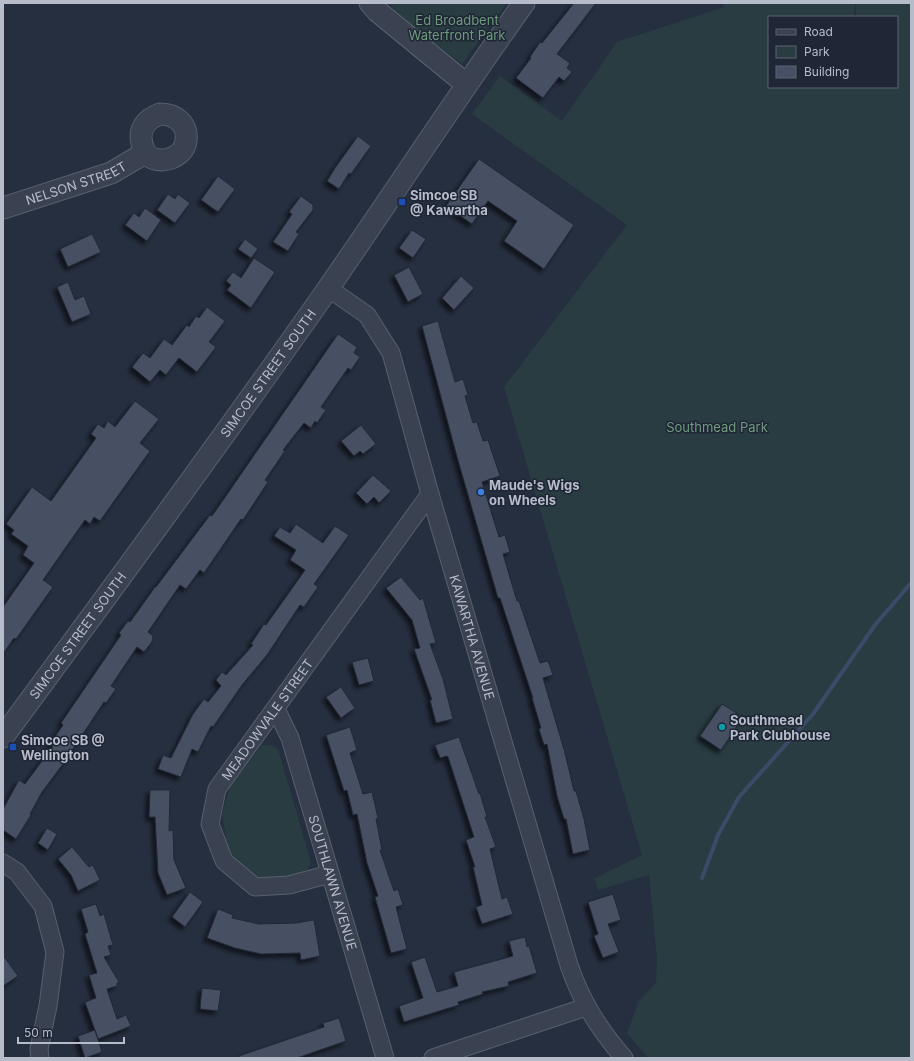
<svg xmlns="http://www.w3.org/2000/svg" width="914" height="1061" viewBox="0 0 914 1061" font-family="Inter,sans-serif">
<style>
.green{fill:#283c41}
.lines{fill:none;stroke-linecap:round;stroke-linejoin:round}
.stream{stroke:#3c4a68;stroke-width:4}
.building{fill:#475064;stroke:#212837;filter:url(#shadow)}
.minor-casing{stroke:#585f6d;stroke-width:19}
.tertiary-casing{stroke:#585f6d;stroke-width:23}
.minor{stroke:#3a4150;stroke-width:17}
.tertiary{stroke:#3a4150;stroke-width:21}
.transit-dot{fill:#1a4fb4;stroke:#1f2635;stroke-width:1.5}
.shop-dot{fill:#3f7fe0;stroke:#1f2635;stroke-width:1.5}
.culture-dot{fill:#0f9aa8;stroke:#1f2635;stroke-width:1.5}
.labels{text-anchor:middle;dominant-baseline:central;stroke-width:3;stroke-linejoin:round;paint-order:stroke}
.park-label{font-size:13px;fill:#6f9b7e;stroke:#1f2635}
.street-label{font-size:13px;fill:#b7bcca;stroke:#1f2635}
.poi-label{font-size:13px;font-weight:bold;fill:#b7bcca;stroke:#1f2635;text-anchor:start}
</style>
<defs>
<filter id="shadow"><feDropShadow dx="-3.5" dy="3.5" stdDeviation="2" flood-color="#0009"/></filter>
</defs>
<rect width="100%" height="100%" fill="#262f40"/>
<!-- green -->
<path class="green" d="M389,3H507L462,64L405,21Z
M723,3H855L854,17H769V87H897V17H856V3H911V1058H648L627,1033L639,1001L656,983L657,959L649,875L598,890L595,878L642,855L504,387L627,225L472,114L500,76L562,121L617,42L724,7Z
M262,745H270L278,749L311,862L306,873L269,881L245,872L228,850L222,814L230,786Z"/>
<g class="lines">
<!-- stream -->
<path class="stream" d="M702,878L718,835L739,797L813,714L875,625L911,583"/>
</g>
<!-- building -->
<path class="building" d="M574,3H596L557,54L570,63L567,68L572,72L564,81L559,77L543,98L516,78L531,58L530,57L540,42L542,43Z
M358,136L371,146L351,174L349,173L339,189L327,181L335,168Z
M479,159L574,225L544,269L504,241L517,221L488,201L472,224L446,206Z
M218,176L235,189L218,212L201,200Z
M168,194L175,199L178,194L190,203L175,223L157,210Z
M301,196L313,205V210L296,232L299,234L288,251L273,242L292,214L289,212Z
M145,208L161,220L147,241L125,225L134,213L139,217Z
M412,230L426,239L413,258L399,248Z
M92,234L101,252L68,267L60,249Z
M245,239L258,249L251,258L238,249Z
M254,258L275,272L251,308L227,290L231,285L226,281L233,272L241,278Z
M409,267L423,294L408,302L394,275Z
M461,276L474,288L454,310L442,298Z
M68,282L75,300L84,296L91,314L72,322L57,287Z
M207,307L225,321L209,342L216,347L197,372L179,358L166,375L160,370L150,382L132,367L143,353L150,358L164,339L172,345L187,325L189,327L196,316L199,318Z
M438,321L455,382L463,379L468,395L465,396L473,423L477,422L483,441L488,440L500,476L482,482L499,537L505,535L510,552L503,554L517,601H519L540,663L548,661L553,675L543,678L565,753L574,791H576L584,819L590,850L573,854L566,819H564L557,796L547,744L544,745L539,729L541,728L532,698H533L500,598H498L457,457L422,326Z
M338,334L357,347L354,353L360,357L351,370L348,368L321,407L326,410L317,423L315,421L311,428L304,423L283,450L285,451L265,480L268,482L243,520L241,519L204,573L200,570L186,589L180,585L148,632L153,636L152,642L144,652L137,647L111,686L116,689L106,703L104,702L63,764L42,792L30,814L31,815L16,839L3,830V809L19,780L25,784L53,746L50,744L63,725L61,723L121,635L119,633L128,621L130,622L155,587H156L210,515L212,516Z
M135,401L159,419L140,443L150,451L100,521L94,517L90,524L85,520L43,580L53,587L16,639L14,638L3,654V607L34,563L23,555L28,546L11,534L14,530L6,524L32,487L51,501L96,438L91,434L98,424L104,428L108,421L115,427Z
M361,425L376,444L363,454L360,451L354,456L341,441Z
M373,475L391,491L379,503L374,497L367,504L356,493Z
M296,524L323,543L335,526L349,535L314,584L318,587L304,607L300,605L267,655L242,685L213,727L211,726L198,752L192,749L181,777L158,769L163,755L171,758L193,714L204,699L208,702L221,686L216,680L222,672L226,675L253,645L251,644L264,624L266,625L305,570L290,560L296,550L274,536L280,527L290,533Z
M401,577L420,600L423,598L436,643L430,644L443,679L453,719L436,723L430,700H432L414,649L420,648L412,620L386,588Z
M368,658L374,681L359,685L352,662Z
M341,687L355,708L341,718L326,697Z
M722,704L743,717L721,750L700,736Z
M350,727L357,750L350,753L363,794L372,792L378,818L376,819L382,850H380L394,891L398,889L403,905L396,907L407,949L391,953L375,897L378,896L367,863L357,814L353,815L347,790L344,791L326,735Z
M459,737L479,794L480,793L487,817H485L496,847L490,849L502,899L507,897L513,914L482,924L476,907L482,905L473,867H475L466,840L474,837L448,757L447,756L440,758L435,745Z
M150,790H170L169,831L173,830L174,860L186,888L167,895L158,873L155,817H149Z
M47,828L57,834L48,850L38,843Z
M72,847L89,867L93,865L100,880L78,891L71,875L58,859Z
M190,892L203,902L185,927L172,917Z
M613,894L621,920L608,924L619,952L603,958L594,936L598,934L588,902Z
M96,904L100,916L104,914L113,945L108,946L111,955L104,957L119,982L117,983V986L107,989L117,1019L126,1015L131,1026L98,1039L85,1002L96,998L89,975L97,973L85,934L88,932L81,909Z
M218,909L233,915L232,918L259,924L296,923L314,920L320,956L301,960L300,953L261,954L235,948L207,938Z
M525,937L527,947L529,946L537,973L508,982L509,986L482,992L483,994L458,1002L459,1005L404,1022L399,1006L423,998L411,962L425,957L437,992L458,986L454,972L513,956L509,941Z
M3,955L18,976L3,986Z
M202,988L221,990L218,1011L200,1009Z
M339,1018L346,1041L297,1058H239V1056L324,1027L323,1023Z
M95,1030L102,1052L85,1058L78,1036Z"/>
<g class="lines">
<defs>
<g id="minor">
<path id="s1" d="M328,288L367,315L391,353L430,494L569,965C581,1001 599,1029 624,1058"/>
<path id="s2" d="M276,709L290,738L385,1058"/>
<path d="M3,863L17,872L43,906L55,952L48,1006L39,1049L40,1058"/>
<path id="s3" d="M330,874L289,885L255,887L224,861L210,824L217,789L430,494"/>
<path d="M433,1058L586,1007"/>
</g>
<g id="tertiary">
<path d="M370,3L377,11L466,84"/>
<path d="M160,114C176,114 188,124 186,141C184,158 158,167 145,153C144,151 143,147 142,144C138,129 146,119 160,114Z"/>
<path id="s4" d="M3,208L111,173L145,153"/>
<path id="s5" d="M3,737C112,589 221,441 327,290C393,195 456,98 524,3"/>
</g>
</defs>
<!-- minor casing -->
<use href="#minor" class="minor-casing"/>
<!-- tertiary casing -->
<use href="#tertiary" class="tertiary-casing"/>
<!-- minor -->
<use href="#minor" class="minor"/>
<!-- tertiary -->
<use href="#tertiary" class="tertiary"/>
</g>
<!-- markers -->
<g class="transit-dot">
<rect x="398" y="198" width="8" height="8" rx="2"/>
<rect x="9" y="743" width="8" height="8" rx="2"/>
</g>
<circle class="shop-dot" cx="481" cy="492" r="4"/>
<circle class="culture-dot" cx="722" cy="727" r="4"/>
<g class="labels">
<!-- park labels -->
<g class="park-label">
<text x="457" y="20">Ed Broadbent<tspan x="457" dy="15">Waterfront Park</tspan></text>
<text x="717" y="427">Southmead Park</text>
</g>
<!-- street labels -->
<g class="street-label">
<text stroke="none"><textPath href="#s4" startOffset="77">NELSON STREET</textPath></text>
<text stroke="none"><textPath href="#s5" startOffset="450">SIMCOE STREET SOUTH</textPath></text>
<text stroke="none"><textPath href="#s5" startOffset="126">SIMCOE STREET SOUTH</textPath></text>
<text stroke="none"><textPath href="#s1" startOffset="388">KAWARTHA AVENUE</textPath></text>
<text stroke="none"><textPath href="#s3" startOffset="278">MEADOWVALE STREET</textPath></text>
<text stroke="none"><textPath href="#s2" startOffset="183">SOUTHLAWN AVENUE</textPath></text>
</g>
<!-- poi labels -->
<g class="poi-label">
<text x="410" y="195">Simcoe SB<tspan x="410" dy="15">@ Kawartha</tspan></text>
<text x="489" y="485">Maude's Wigs<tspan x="489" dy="15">on Wheels</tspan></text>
<text x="730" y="720">Southmead<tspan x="730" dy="15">Park Clubhouse</tspan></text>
<text x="21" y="740">Simcoe SB @<tspan x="21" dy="15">Wellington</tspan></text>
</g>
</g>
<!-- border -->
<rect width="914" height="1061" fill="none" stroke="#b7bcca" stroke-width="8"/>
<!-- legend -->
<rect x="768" y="16" width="130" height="72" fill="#1f2635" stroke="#5c6271"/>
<rect x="776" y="29" width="20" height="6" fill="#3a4150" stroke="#5c6271"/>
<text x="804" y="36" font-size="12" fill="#b7bcca">Road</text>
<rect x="776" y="46" width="20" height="12" fill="#283c41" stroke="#5c6271"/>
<text x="804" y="56" font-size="12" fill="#b7bcca">Park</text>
<rect x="776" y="66" width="20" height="12" fill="#475064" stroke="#5c6271"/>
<text x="804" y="76" font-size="12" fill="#b7bcca">Building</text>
<!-- scale -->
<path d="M18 1037v6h106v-6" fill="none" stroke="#b7bcca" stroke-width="2"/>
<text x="24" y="1037" font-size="12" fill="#b7bcca" stroke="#1f2635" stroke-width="3" paint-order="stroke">50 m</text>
</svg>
